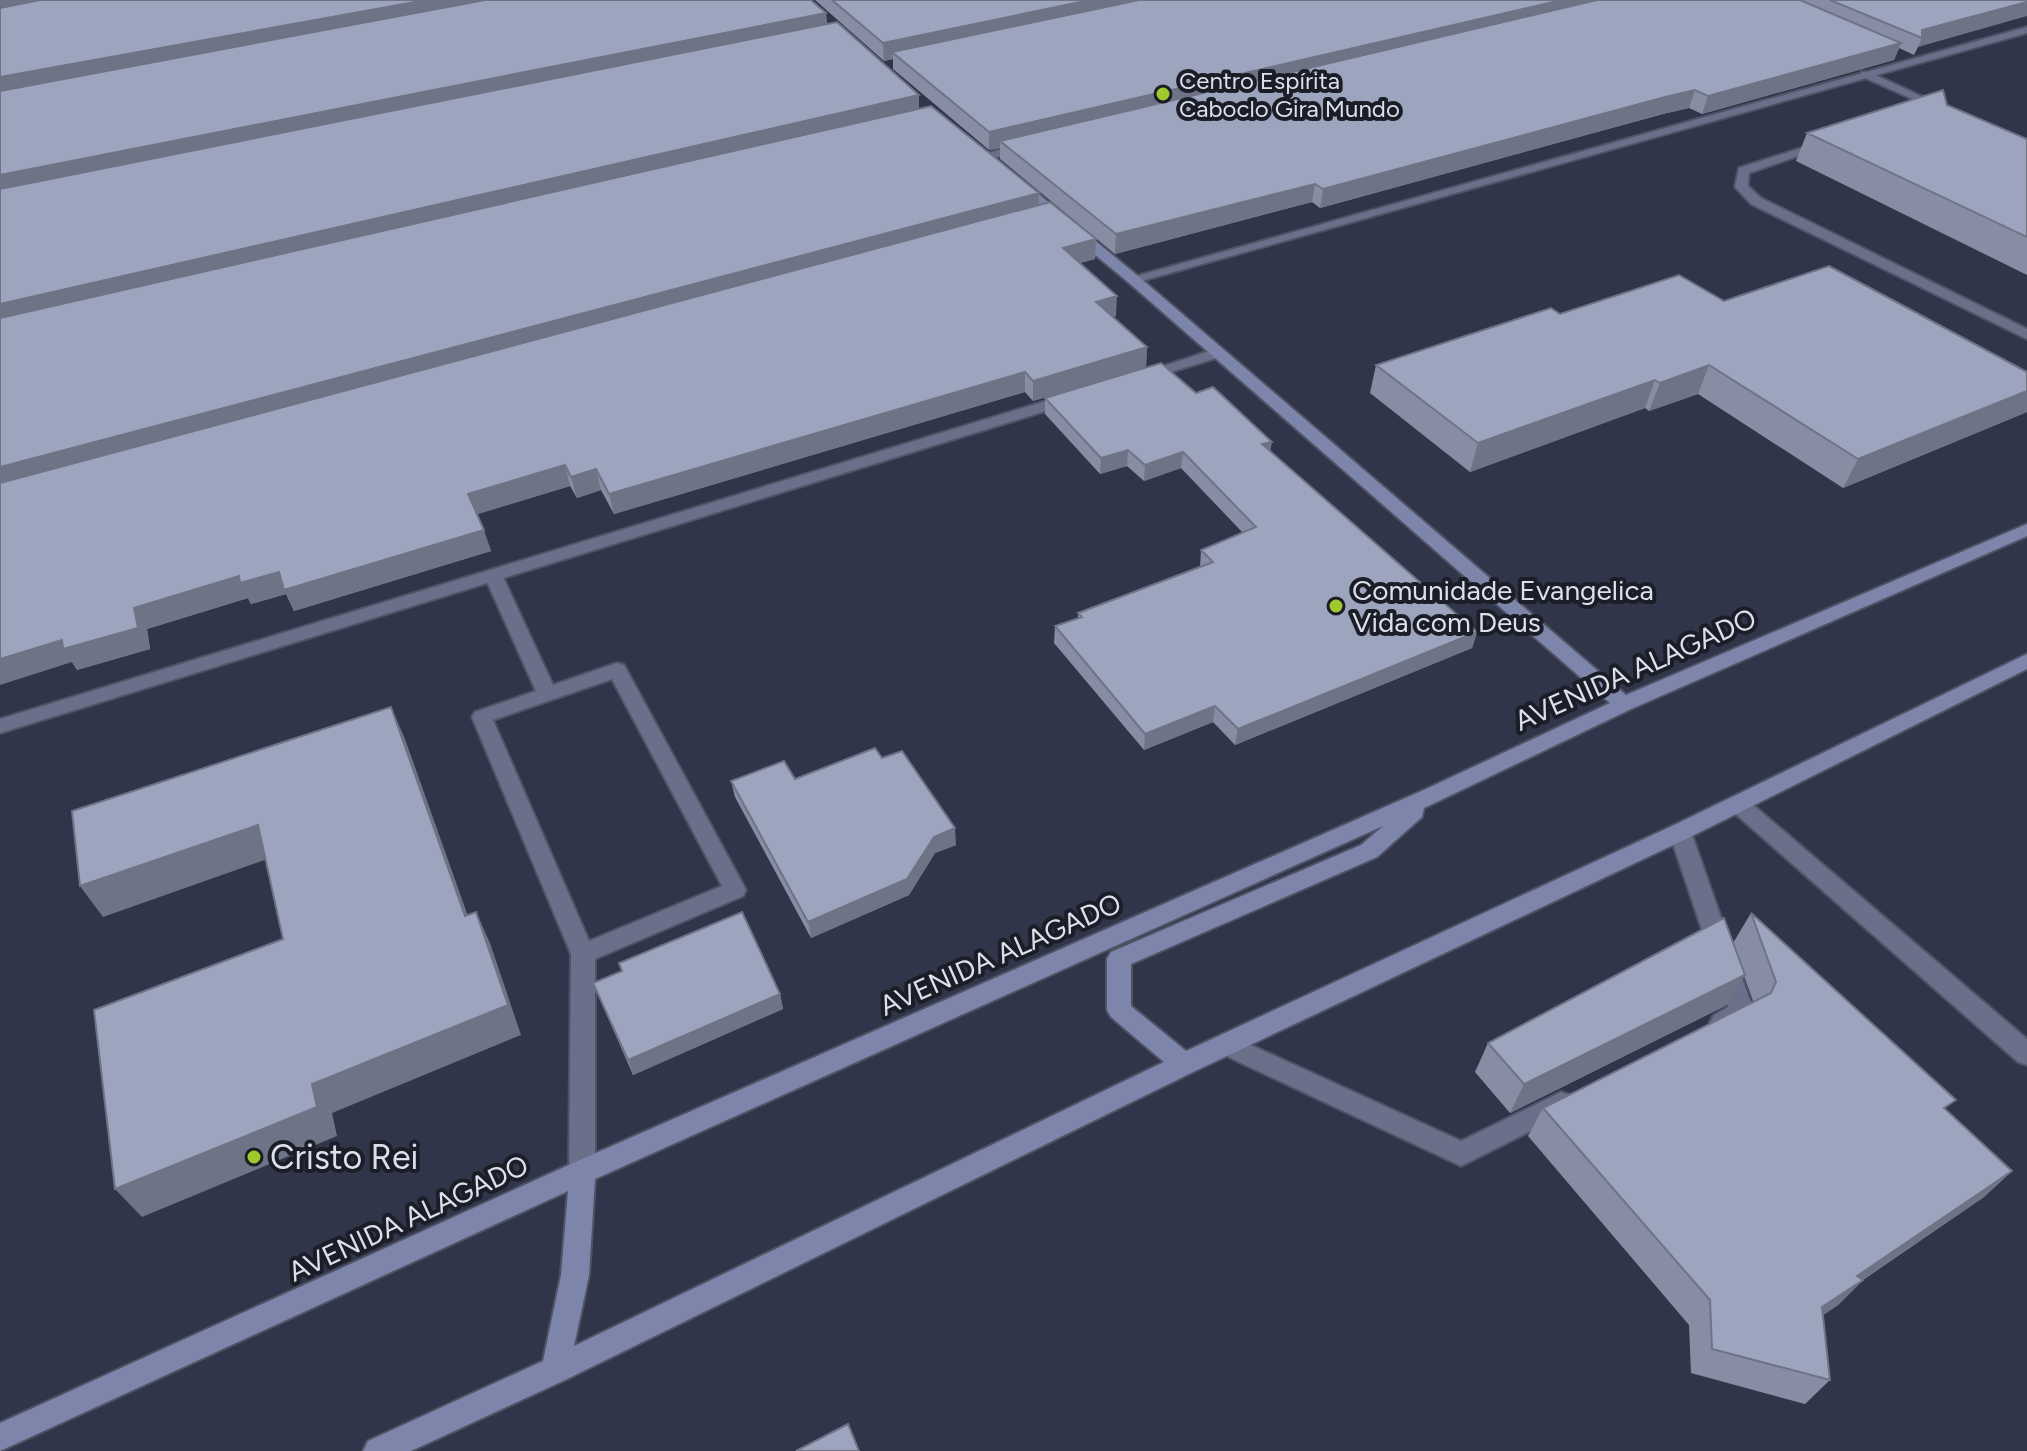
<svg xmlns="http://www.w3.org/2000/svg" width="2027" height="1451" viewBox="0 0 2027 1451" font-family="Figtree,sans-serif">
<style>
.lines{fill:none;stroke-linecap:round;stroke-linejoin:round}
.lane-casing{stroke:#4f5365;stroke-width:4}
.street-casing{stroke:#4f5365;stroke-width:4}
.secondary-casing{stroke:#4f5365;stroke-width:4}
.lane{fill:#6a7089;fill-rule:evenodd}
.street{fill:#6a7089;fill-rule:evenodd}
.secondary{fill:#7d85aa;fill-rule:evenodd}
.wall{fill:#878da3}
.shaded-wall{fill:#6e7385}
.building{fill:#9da4be;stroke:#6e7385;stroke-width:2}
.poi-dot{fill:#9fca2d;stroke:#1b1d27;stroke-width:3}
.labels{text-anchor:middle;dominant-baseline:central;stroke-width:8;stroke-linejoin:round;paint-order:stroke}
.far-poi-label{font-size:24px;fill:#dcdfed;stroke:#1b1d27;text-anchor:start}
.poi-label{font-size:28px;fill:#dcdfed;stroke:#1b1d27;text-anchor:start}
.street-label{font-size:28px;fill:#dcdfed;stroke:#1b1d27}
.near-poi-label{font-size:34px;fill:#dcdfed;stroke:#1b1d27;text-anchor:start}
</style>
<rect width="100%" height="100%" fill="#30354a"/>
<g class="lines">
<defs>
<path id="lane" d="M1861,72H1869L1949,109L1939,111L1861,76Z
M1820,142L1830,145L1749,173L1748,186L1761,198L2027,329V339L1751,204L1735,187L1739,168Z
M493,569L502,575L553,685L617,663L624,665L746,890L743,896L595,959V1172L591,1181L582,1184L573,1181L569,1172L571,954L472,717L475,712L536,691L484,575ZM612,679L722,886L589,941L493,720Z
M1680,824L1688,826L1691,832L1754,1012L1750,1019L1722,1032L1714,1029L1710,1022L1714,1015L1728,1007L1669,832L1672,826Z
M1229,1035L1461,1141L1561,1092L1570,1095L1574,1103L1570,1111L1461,1166L1220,1053L1217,1046L1220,1039Z"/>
<path id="street" d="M2027,27V33L1138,282L1126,279Z
M1027,142L1033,146L1031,149L984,160L978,156Z
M1218,348L1226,353L1223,356L1142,381L1134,376Z
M1069,394L1077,399L1075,402L0,733V719Z
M1738,796L1745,798L2027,1039V1065L2018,1062L1731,810L1727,804L1731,798Z"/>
<path id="secondary" d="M1014,182H1024L1138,276L1626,695L2027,524V536L1631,709L1424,808L1422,817L1377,857L1131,964V1006L1186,1051L1672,826L2027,654V669L1688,838L1193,1072L565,1380L411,1451H363L368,1441L543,1361L561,1275L568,1191L0,1451V1423L573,1163L1426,789L1610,703L1128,282L1014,188ZM1383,826L1361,845L1111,952L1107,959V1010L1111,1017L1164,1062L574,1346L589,1275L595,1179Z"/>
</defs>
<!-- lane casing -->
<use href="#lane" class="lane-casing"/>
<!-- street casing -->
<use href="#street" class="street-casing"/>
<!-- secondary casing -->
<use href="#secondary" class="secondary-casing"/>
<!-- lane -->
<use href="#lane" class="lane"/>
<!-- street -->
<use href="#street" class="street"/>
<!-- secondary -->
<use href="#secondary" class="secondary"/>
</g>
<!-- wall -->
<path class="wall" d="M815,0H2027L1918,47L1914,55L1899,48L1894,60L1702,114L1689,108L1663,114L1320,208L1312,202L1115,254L1000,159V148L989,150L893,69V59L884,61Z
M826,13L827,24L919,108L1038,205L1096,239L1095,259L1080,263L1116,316L1113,317L1147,347L1146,367L1033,401L1025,392L614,514L601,490L577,498L570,486L477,514L491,551L294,611L286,594L251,604L248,598L147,629L150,649L77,670L72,662Z
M1947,105L2027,139V275L1796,161L1807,133Z
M1724,301L2027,372V412L1843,488L1698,394L1649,411L1645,408L1470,472L1370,393L1376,365L1560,314Z
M1196,393L1270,451L1477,632L1472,648L1235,745L1213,722L1144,750L1054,643L1055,626L1078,618V613L1200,567L1201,550L1243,533L1181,468L1144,481L1127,466L1100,474L1045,414V398Z
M882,758L956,845L935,853L909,895L811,938L735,797L731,781L795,779Z
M1751,913L1947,1111L2012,1171L1984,1197L1863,1280L1838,1305L1823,1315L1830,1380L1805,1404L1691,1373L1689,1325L1528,1136L1543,1108L1753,1001L1744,976L1725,1006L1510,1113L1475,1072L1488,1043L1733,943Z
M593,983L780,994L783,1009L633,1075Z"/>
<!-- shaded-wall -->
<path class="shaded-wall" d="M0,0H87L0,15Z
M426,0H521L0,96V77Z
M1090,0H1167L892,52L893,59L884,61L883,43Z
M1562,0H1629L1000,141V148L989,150V132Z
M2027,2V16L1918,47L1922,38V30Z
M826,13L827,30L0,196V175Z
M1901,43L1894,60L1702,114L1708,96Z
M1695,90L1689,108L1663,114L1320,208L1323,189L1669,96Z
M919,95V113L0,326V304Z
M1315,184L1312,202L1115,254L1116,234Z
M1039,193L1038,212L0,491V467Z
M1096,239L1095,259L1063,267V248Z
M1117,296L1116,316L1095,322L1096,302Z
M1147,347L1146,367L1033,401V381Z
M1709,365L1698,394L1649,411L1660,383Z
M1025,372V392L614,514L609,494Z
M1655,380L1645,408L1470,472L1478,443Z
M2027,391V412L1843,488L1858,459Z
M1272,442L1269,458L1262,444Z
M1128,450L1127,466L1100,474L1101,458Z
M1183,452L1181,468L1144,481L1145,465Z
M565,465L570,486L475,515L468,494Z
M596,469L601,490L577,498L571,477Z
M484,530L491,551L294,611L286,594L251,604L248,598L147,629L150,649L77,670L72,662L0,685V659L134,608L239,576Z
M1477,632L1472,648L1235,745L1238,729Z
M1215,706L1213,722L1144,750L1145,734Z
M391,707L405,739L479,947L465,916Z
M258,825L276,856L103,917L80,886Z
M955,828L956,845L935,853L909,895L811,938L808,922L934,837Z
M476,912L490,943L521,1035L332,1113L337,1136L142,1217L115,1189L312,1084Z
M1745,975L1725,1006L1510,1113L1524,1084Z
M780,994L783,1009L633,1075L628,1060Z
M2012,1171L1984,1197L1843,1293L1863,1280L1838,1305L1798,1332L1822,1307L1857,1276Z"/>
<!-- building -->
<path class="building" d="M40,0H426L0,77V8Z
M485,0H811L826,13L0,175V91Z
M832,0H1090L883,43Z
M1139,0H1562L989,132L892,52Z
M1597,0H1800L1901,43L1708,96L1695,90L1669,96L1323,189L1315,184L1116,234L1000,141Z
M1830,0H2027V2L1922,30V38Z
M837,22L919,95L0,304V189Z
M1943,90L1947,105L2027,139V237L1807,133Z
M931,106L1039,193L0,467V318Z
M1050,202L1096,239L1063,248L1117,296L1096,302L1147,347L1033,381L1025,372L609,494L596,469L571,477L565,465L468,494L484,530L284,590L279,572L240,583L239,576L134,608L138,628L63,649L62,640L0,659V483Z
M1829,266L2027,372V391L1858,459L1709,365L1660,383L1655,380L1478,443L1376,365L1551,308L1560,314L1679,275L1724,301Z
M1161,363L1196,393L1213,387L1272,442L1262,444L1477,632L1238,729L1215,706L1145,734L1055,626L1082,617L1078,613L1213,562L1201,550L1256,527L1183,452L1145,465L1128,450L1101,458L1045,398Z
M391,707L465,916L476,912L508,1005L312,1084L317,1107L115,1189L94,1010L283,939L258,825L80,886L72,811Z
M875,748L882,758L902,751L955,828L934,837L907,879L808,922L731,781L784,761L795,779Z
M742,912L780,994L628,1060L593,983L622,971L619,963Z
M1751,913L1956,1100L1944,1108L2012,1171L1857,1276L1863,1280L1822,1307L1830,1380L1712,1349L1710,1300L1543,1108L1771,993L1776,982Z
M1724,918L1745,975L1524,1084L1488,1043Z
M848,1424L859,1451H796Z"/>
<!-- markers -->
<g class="poi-dot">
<circle cx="1163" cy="94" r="8"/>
<circle cx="1336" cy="606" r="8"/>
<circle cx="254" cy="1157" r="8"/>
</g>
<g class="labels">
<!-- far-poi labels -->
<g class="far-poi-label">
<text x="1179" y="80">Centro Espírita<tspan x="1179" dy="28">Caboclo Gira Mundo</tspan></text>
</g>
<!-- poi labels -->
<g class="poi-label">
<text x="1352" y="590">Comunidade Evangelica<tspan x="1352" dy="32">Vida com Deus</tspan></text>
</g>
<!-- street labels -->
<g class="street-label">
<text transform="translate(1635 669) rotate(-24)">AVENIDA ALAGADO</text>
<text transform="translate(1000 954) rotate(-24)">AVENIDA ALAGADO</text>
<text transform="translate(408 1218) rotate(-25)">AVENIDA ALAGADO</text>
</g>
<!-- near-poi labels -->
<g class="near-poi-label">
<text x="270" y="1157">Cristo Rei</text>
</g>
</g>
</svg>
